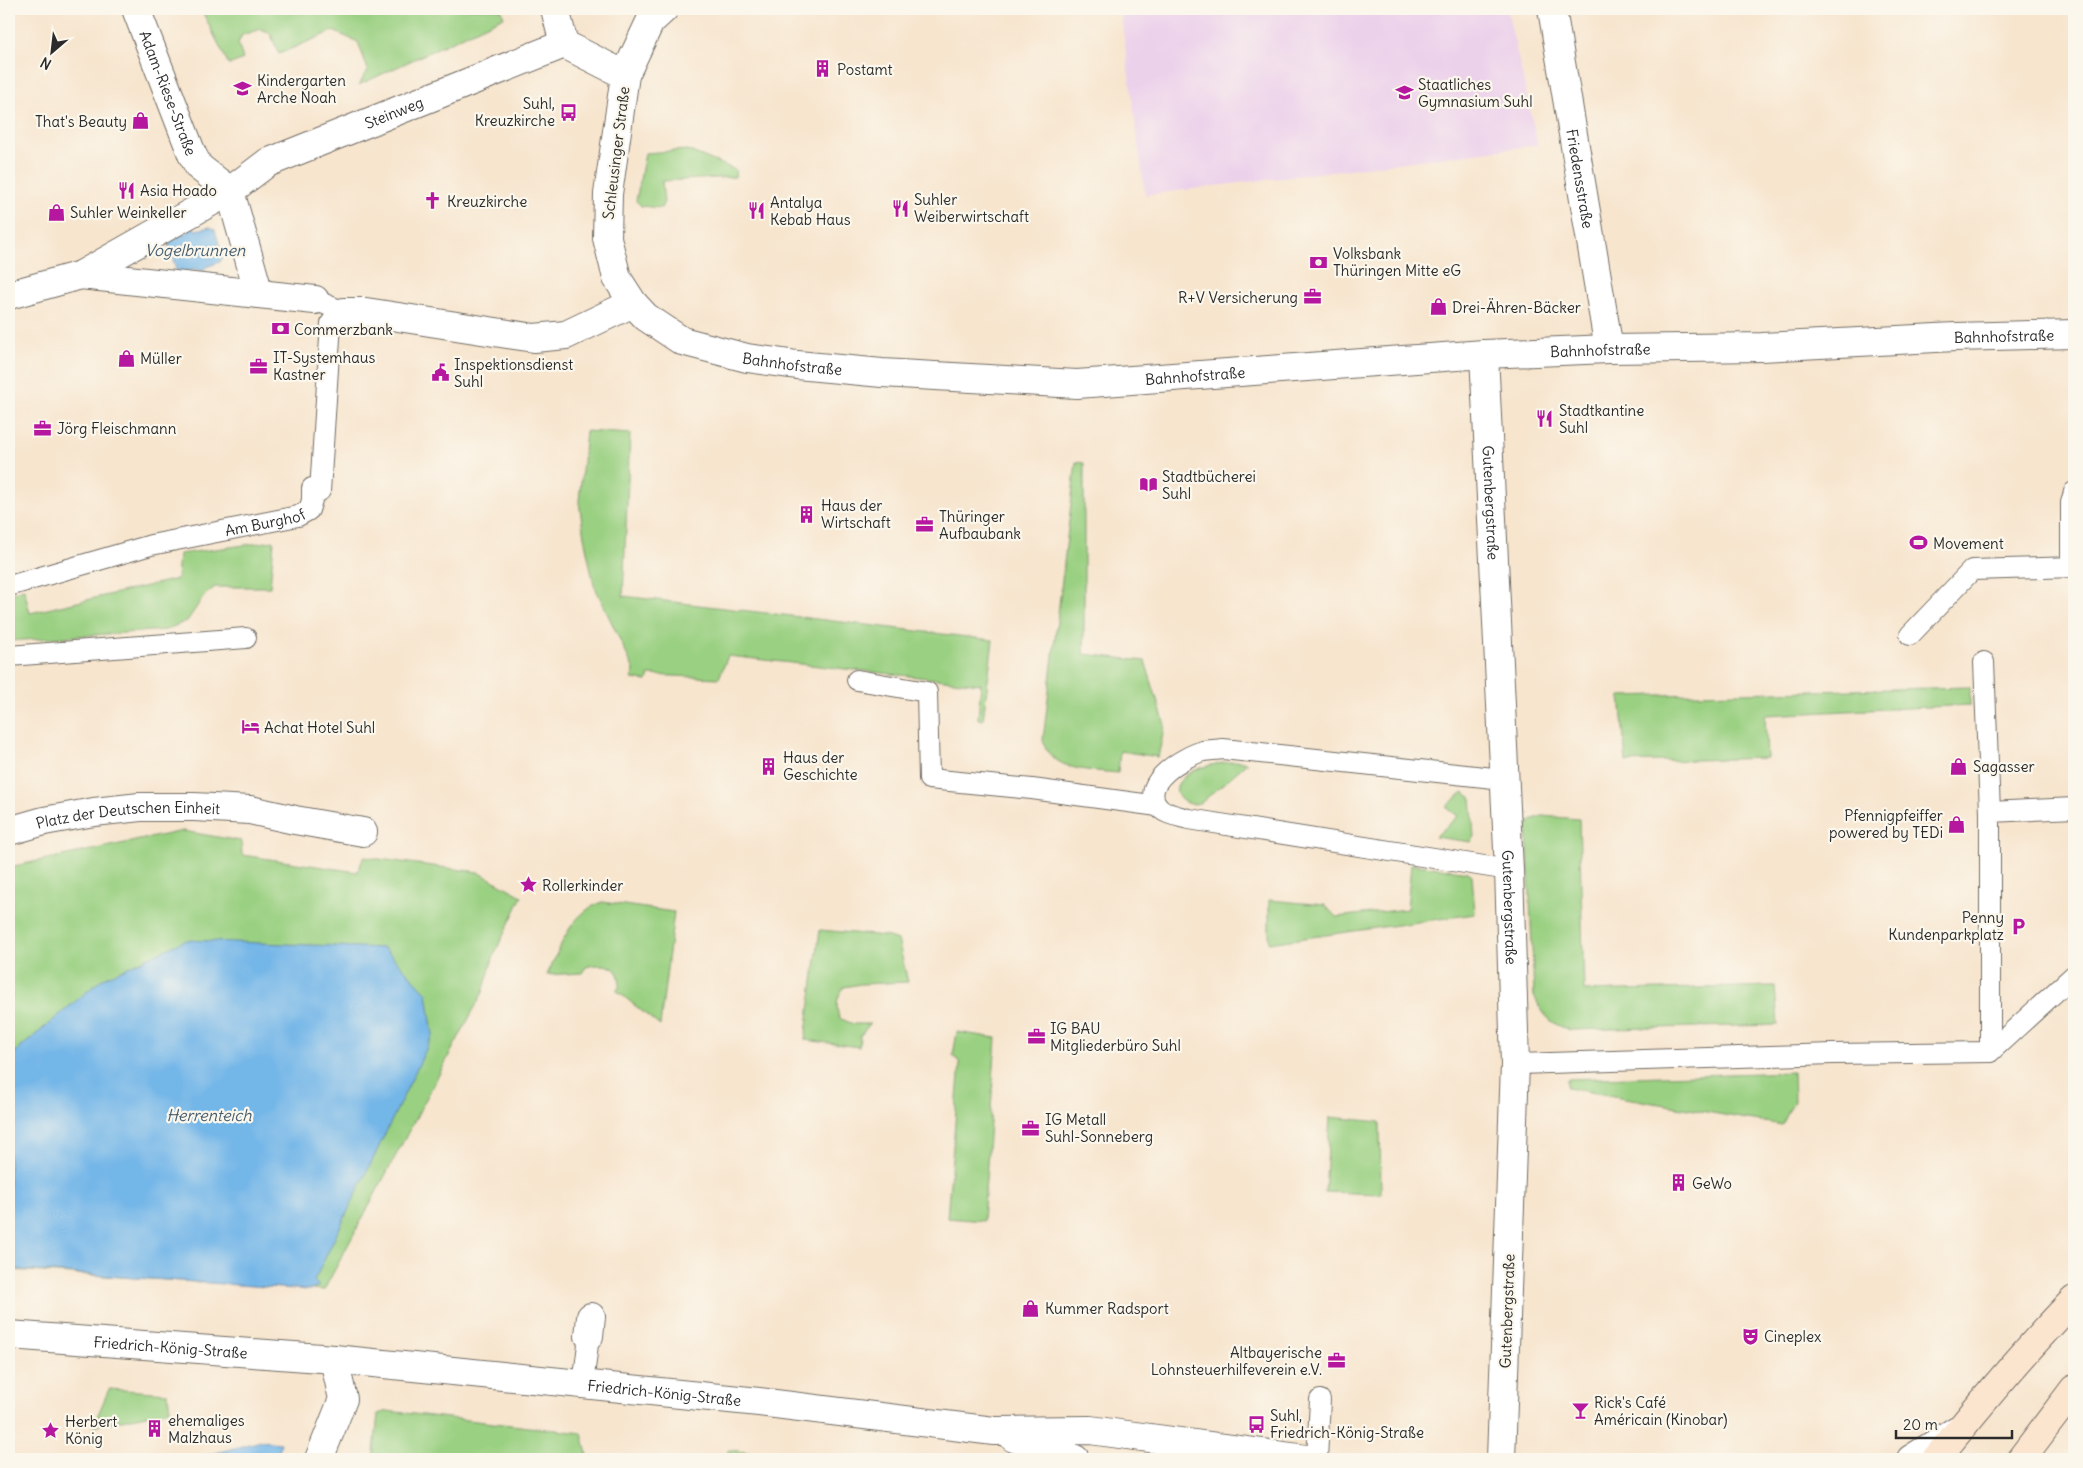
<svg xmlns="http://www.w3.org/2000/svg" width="2083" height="1468" viewBox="0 0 2083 1468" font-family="Delius,sans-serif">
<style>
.built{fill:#ecd1eb}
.green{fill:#9ad081;stroke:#627e56}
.water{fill:#73b6e8;stroke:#4f708a}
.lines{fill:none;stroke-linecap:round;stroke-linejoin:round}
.service-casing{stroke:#726c64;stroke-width:22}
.pedestrian-casing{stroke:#726c64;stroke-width:30}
.minor-casing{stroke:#726c64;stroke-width:30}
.secondary-casing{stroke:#726c64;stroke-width:30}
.service{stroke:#fff;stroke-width:20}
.pedestrian{stroke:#fff;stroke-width:28}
.minor{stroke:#fff;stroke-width:28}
.secondary{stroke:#fce5cf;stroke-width:28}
.labels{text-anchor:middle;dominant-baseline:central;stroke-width:4.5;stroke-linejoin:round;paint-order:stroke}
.poi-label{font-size:15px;fill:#2b2b2b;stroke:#fbf7ec;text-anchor:start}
.street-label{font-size:15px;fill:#2b2b2b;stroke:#fbf7ec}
.water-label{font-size:16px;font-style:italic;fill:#445c6d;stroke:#fbf7ec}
</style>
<rect width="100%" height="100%" fill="#fbf7ec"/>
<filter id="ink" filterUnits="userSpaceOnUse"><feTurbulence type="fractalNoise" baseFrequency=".02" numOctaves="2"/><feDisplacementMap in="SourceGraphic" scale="10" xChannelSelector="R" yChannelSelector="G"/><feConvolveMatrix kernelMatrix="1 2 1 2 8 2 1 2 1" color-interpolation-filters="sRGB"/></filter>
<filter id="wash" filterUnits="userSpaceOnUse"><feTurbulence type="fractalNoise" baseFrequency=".0096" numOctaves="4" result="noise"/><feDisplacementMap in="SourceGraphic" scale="20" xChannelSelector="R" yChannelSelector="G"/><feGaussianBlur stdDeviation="1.12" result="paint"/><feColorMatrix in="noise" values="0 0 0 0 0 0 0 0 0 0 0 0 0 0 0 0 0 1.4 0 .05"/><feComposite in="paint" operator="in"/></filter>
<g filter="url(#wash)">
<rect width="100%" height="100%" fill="#f7e5ce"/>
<!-- built -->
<path class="built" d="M1120,9H1507L1538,145L1145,195Z"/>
<!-- green -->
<path class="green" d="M201,9H501L504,17L359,85L368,70L358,42L333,31L279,54L270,33L261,29L242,35L238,43L243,59L229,65Z
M687,150L736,170L735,177L662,181L664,202L661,208L641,206L636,201L645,153Z
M586,431L630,434L623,596L993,640L983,720L978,719L981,684L728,656L719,678L649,675L647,681L632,679L634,670L594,585L584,537L579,501Z
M1076,462L1084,463V654L1145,661L1165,725L1158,757L1120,751L1118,773C1091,770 1050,772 1043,740Z
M274,541L270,587H215L205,595L187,621L165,630L9,641V594L24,589L30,613L177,579L179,554Z
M1970,687V705L1765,715L1767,758L1626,762L1620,696Z
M1239,761L1247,763L1202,802C1184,810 1167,792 1183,778C1197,765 1221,763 1239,761Z
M1463,792L1471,797L1474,837L1471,842L1435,837L1458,816L1446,807Z
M1542,816L1579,819L1584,991L1775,986L1778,1025L1570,1030C1549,1023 1544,1016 1534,996L1527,826L1531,820Z
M183,831L241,841L242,855L357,872L364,857L478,872L522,896L494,955L483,992L324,1290L9,1270V867Z
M1411,864L1468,872L1472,875L1475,914L1269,943V900L1325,905L1336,917L1407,909Z
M602,902L674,912L660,1026L616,990L619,988C623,965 604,962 586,967L582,973L547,975C562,945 569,914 602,902Z
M820,930L885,936L898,940L908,982L861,984L844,987C836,998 836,1006 839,1018L853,1024H870L860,1036L859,1047L805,1040Z
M957,1032L996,1038L983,1221L947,1218L960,1063L953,1055Z
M1793,1072L1794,1101L1782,1125L1567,1088V1079Z
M1330,1117L1380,1122L1381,1194L1325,1192Z
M109,1389L168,1393L170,1410L93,1426Z
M387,1411L582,1433L588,1459H373L378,1414Z
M729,1450L800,1459H724Z"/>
<!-- water -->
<path class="water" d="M190,227H194L195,230L210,227L215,230L223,257L220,262L206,267L203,272L197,269L181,273L176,270L168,242L171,238L187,233Z
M186,940L384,948L427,993L433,1035L314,1281L319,1286L309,1290L9,1269V1067L14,1053L102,979Z
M261,1441L281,1443L278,1459H193Z"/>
</g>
<g filter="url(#ink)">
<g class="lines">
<defs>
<g id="service">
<path d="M2071,567V503L2074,492"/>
<path id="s1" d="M9,586L151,545L298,516L309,510L312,500V488L320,491L331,323L344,312L315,300"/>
<path d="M1910,635L1972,570L2074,567"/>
<path d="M9,656L246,638"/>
<path d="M1984,662L1990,812"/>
<path d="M857,680L927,692L929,779L1032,789L1158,806"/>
<path d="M1503,779L1223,749C1216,750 1210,750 1203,751C1185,756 1140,782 1157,805C1164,815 1179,816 1189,819L1509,870"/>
<path d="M1990,1052V812L2074,808"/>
<path d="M1515,1064L1832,1054L1990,1052L2074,975"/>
<path d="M583,1385L589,1336"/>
<path d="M1317,1459L1320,1400"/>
</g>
<g id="pedestrian">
<path d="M192,154L199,167L230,191L259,294"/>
<path id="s2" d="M81,275L230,191L267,163L564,44"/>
<path d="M9,295L81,275L315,300"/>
<path d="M589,1336L591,1317"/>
</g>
<g id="minor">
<path id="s3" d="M136,9L192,154"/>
<path d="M555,9L564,44L625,75"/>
<path id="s4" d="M664,9L650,22L625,75L608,194L607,238L617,278L633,303L646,317L682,341L747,358L797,365L882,373L1077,384L1484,354L1609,349L1762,347L1955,337L2074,334"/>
<path id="s5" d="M1552,9L1609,349"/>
<path d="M344,312H366L534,338L566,335L633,303"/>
<path id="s6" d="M1484,354L1509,870L1515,1064L1501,1459"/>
<path id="s7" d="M9,831L44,821L94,812L140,807H194L250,810L295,820L363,832"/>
<path id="s8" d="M9,1335L334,1359L759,1402L994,1431L1090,1430L1306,1459"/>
<path d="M1014,1438L1075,1459"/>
<path d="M319,1459L343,1399L334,1359"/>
<path d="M1911,1459L1957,1430"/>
</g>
<path id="secondary" d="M1936,1459C1980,1404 2025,1350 2074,1300
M2021,1459L2074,1389"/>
</defs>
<!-- service casing -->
<use href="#service" class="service-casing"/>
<!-- pedestrian casing -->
<use href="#pedestrian" class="pedestrian-casing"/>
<!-- minor casing -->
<use href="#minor" class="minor-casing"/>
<!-- secondary casing -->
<use href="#secondary" class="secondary-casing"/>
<!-- service -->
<use href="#service" class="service"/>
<!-- pedestrian -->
<use href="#pedestrian" class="pedestrian"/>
<!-- minor -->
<use href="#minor" class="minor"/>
<!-- secondary -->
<use href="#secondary" class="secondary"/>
</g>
</g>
<!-- icons -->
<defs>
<symbol id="building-bare" viewBox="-9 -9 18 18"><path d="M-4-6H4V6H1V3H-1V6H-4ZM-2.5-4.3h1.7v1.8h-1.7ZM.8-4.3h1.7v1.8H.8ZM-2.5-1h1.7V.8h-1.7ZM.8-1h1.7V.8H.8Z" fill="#b5179e" stroke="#fbf7ec" stroke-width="2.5" paint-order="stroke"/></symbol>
<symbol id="school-bare" viewBox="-9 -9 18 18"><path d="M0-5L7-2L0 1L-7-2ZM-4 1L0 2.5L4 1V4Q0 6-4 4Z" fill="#b5179e" stroke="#fbf7ec" stroke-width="2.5" paint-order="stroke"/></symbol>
<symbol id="bus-bare" viewBox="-9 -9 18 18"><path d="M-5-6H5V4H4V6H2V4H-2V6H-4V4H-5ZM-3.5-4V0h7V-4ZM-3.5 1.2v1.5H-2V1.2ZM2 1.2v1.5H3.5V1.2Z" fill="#b5179e" stroke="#fbf7ec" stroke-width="2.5" paint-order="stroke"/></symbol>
<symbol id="shop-bare" viewBox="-9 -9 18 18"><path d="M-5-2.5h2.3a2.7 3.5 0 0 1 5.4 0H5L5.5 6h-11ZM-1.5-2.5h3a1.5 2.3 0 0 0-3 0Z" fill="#b5179e" stroke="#fbf7ec" stroke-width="2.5" paint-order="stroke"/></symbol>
<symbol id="restaurant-bare" viewBox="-9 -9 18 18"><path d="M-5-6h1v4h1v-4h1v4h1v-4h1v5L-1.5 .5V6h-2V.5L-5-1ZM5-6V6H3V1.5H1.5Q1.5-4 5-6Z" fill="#b5179e" stroke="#fbf7ec" stroke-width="2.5" paint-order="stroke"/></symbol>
<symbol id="church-bare" viewBox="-9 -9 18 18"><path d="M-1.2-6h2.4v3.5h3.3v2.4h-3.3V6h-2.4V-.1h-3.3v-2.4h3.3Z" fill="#b5179e" stroke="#fbf7ec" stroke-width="2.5" paint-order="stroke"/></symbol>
<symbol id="bank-bare" viewBox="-9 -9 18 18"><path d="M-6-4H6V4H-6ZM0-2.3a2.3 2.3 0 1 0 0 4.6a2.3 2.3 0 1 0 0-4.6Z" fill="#b5179e" stroke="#fbf7ec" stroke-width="2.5" paint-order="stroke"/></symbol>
<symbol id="office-bare" viewBox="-9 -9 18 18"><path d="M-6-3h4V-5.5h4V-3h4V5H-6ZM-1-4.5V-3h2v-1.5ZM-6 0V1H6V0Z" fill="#b5179e" stroke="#fbf7ec" stroke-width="2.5" paint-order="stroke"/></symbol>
<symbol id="civic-bare" viewBox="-9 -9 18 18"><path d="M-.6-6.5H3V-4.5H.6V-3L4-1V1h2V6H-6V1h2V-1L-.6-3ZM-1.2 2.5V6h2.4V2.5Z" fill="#b5179e" stroke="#fbf7ec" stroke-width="2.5" paint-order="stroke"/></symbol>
<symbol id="library-bare" viewBox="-9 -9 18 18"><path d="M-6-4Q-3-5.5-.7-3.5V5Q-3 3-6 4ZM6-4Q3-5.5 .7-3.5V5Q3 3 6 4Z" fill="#b5179e" stroke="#fbf7ec" stroke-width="2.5" paint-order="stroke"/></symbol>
<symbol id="stadium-bare" viewBox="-9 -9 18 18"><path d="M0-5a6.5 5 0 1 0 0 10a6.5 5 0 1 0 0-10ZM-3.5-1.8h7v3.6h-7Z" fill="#b5179e" stroke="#fbf7ec" stroke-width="2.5" paint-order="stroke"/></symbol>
<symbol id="hotel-bare" viewBox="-9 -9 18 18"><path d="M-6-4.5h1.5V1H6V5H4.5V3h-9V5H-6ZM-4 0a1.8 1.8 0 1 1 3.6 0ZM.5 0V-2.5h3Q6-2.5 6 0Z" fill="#b5179e" stroke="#fbf7ec" stroke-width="2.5" paint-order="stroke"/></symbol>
<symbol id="sight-bare" viewBox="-9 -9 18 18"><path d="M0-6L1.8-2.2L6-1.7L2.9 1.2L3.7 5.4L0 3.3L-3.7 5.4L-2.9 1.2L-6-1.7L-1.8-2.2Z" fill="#b5179e" stroke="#fbf7ec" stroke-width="2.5" paint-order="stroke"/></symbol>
<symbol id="parking-bare" viewBox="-9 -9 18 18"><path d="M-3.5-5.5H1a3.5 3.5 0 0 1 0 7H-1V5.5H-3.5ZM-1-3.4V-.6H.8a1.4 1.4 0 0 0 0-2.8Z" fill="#b5179e" stroke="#fbf7ec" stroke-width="2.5" paint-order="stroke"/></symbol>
<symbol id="theatre-bare" viewBox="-9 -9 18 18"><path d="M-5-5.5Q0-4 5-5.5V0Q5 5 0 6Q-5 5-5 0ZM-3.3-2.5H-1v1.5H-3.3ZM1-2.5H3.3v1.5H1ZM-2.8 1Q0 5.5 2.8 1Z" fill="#b5179e" stroke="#fbf7ec" stroke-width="2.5" paint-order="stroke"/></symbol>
<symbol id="bar-bare" viewBox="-9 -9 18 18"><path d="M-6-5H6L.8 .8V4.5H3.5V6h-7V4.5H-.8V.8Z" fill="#b5179e" stroke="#fbf7ec" stroke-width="2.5" paint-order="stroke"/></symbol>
</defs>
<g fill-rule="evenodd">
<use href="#building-bare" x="810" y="56" width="25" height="25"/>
<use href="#school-bare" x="230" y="76" width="25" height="25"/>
<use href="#school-bare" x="1392" y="80" width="25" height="25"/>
<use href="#bus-bare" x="556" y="100" width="25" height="25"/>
<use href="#shop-bare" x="128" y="108" width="25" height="25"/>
<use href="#restaurant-bare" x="114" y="178" width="25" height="25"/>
<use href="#church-bare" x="420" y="188" width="25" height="25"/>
<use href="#restaurant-bare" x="888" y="196" width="25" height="25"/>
<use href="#restaurant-bare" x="744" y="198" width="25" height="25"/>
<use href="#shop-bare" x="44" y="200" width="25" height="25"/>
<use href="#bank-bare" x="1306" y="250" width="25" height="25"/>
<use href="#office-bare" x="1300" y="284" width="25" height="25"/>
<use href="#shop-bare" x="1426" y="294" width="25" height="25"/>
<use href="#bank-bare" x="268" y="316" width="25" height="25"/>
<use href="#shop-bare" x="114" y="346" width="25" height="25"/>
<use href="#office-bare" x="246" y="354" width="25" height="25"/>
<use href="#civic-bare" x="428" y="360" width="25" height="25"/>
<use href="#restaurant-bare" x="1532" y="406" width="25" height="25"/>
<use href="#office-bare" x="30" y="416" width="25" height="25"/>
<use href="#library-bare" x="1136" y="472" width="25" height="25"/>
<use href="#building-bare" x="794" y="502" width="25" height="25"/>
<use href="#office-bare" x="912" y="512" width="25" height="25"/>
<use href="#stadium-bare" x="1906" y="530" width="25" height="25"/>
<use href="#hotel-bare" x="238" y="714" width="25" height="25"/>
<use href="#building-bare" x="756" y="754" width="25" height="25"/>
<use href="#shop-bare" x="1946" y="754" width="25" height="25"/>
<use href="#shop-bare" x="1944" y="812" width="25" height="25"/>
<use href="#sight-bare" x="516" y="872" width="25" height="25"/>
<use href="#parking-bare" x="2006" y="914" width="25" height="25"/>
<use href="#office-bare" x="1024" y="1024" width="25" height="25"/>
<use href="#office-bare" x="1018" y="1116" width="25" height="25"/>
<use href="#building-bare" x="1666" y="1170" width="25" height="25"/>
<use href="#shop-bare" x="1018" y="1296" width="25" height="25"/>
<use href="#theatre-bare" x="1738" y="1324" width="25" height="25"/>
<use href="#office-bare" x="1324" y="1348" width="25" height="25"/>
<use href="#bar-bare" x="1568" y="1398" width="25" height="25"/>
<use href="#bus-bare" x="1244" y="1412" width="25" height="25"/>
<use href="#building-bare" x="142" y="1416" width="25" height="25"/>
<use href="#sight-bare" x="38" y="1418" width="25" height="25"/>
</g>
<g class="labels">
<!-- poi labels -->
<g class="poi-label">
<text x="837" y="69">Postamt</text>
<text x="257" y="80">Kindergarten<tspan x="257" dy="17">Arche Noah</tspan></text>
<text x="1418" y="84">Staatliches<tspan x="1418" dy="17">Gymnasium Suhl</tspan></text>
<text x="555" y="103" text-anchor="end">Suhl,<tspan x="555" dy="17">Kreuzkirche</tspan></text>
<text x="127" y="121" text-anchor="end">That's Beauty</text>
<text x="140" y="190">Asia Hoado</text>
<text x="914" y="199">Suhler<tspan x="914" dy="17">Weiberwirtschaft</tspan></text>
<text x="447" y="201">Kreuzkirche</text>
<text x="770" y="202">Antalya<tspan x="770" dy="17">Kebab Haus</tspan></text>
<text x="70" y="212">Suhler Weinkeller</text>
<text x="1333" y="253">Volksbank<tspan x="1333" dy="17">Thüringen Mitte eG</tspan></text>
<text x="1298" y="297" text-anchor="end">R+V Versicherung</text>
<text x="1452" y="307">Drei-Ähren-Bäcker</text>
<text x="294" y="329">Commerzbank</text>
<text x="273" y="357">IT-Systemhaus<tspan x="273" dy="17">Kastner</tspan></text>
<text x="140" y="358">Müller</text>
<text x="454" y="364">Inspektionsdienst<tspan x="454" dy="17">Suhl</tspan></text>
<text x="1559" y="410">Stadtkantine<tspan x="1559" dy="17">Suhl</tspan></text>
<text x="57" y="428">Jörg Fleischmann</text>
<text x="1162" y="476">Stadtbücherei<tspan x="1162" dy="17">Suhl</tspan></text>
<text x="821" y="505">Haus der<tspan x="821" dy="17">Wirtschaft</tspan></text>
<text x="939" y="516">Thüringer<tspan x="939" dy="17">Aufbaubank</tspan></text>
<text x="1933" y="543">Movement</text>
<text x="264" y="727">Achat Hotel Suhl</text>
<text x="783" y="757">Haus der<tspan x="783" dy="17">Geschichte</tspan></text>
<text x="1973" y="766">Sagasser</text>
<text x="1943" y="815" text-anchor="end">Pfennigpfeiffer<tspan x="1943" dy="17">powered by TEDi</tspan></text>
<text x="542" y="885">Rollerkinder</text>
<text x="2004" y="917" text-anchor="end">Penny<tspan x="2004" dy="17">Kundenparkplatz</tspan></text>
<text x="1050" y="1028">IG BAU<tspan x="1050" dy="17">Mitgliederbüro Suhl</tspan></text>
<text x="1045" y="1119">IG Metall<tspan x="1045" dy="17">Suhl-Sonneberg</tspan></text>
<text x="1692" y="1183">GeWo</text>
<text x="1045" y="1308">Kummer Radsport</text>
<text x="1764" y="1336">Cineplex</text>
<text x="1322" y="1352" text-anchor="end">Altbayerische<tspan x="1322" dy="17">Lohnsteuerhilfeverein e.V.</tspan></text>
<text x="1594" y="1402">Rick's Café<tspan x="1594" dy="17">Américain (Kinobar)</tspan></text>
<text x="1270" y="1415">Suhl,<tspan x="1270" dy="17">Friedrich-König-Straße</tspan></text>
<text x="168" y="1420">ehemaliges<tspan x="168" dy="17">Malzhaus</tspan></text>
<text x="65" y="1421">Herbert<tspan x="65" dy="17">König</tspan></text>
</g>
<!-- street labels -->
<g class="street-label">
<text stroke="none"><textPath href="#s3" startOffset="90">Adam-Riese-Straße</textPath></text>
<text stroke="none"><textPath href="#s2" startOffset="354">Steinweg</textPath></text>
<text transform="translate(616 153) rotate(-83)">Schleusinger Straße</text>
<text stroke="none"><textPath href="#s5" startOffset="172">Friedensstraße</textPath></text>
<text stroke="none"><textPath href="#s4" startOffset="1702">Bahnhofstraße</textPath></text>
<text stroke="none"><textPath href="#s4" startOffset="1298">Bahnhofstraße</textPath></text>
<text stroke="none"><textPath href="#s4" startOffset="488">Bahnhofstraße</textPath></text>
<text stroke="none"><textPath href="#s4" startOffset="892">Bahnhofstraße</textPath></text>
<text stroke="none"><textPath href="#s6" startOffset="149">Gutenbergstraße</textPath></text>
<text stroke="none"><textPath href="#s1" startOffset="264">Am Burghof</textPath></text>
<text stroke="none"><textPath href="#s7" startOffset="121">Platz der Deutschen Einheit</textPath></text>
<text stroke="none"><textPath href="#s6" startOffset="554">Gutenbergstraße</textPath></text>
<text transform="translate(1507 1311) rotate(-88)">Gutenbergstraße</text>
<text stroke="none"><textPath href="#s8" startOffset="162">Friedrich-König-Straße</textPath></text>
<text stroke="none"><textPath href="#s8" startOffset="658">Friedrich-König-Straße</textPath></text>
</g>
<!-- water labels -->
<g class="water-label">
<text x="195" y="250">Vogelbrunnen</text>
<text x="209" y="1115">Herrenteich</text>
</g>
</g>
<!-- margin -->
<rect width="2083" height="1468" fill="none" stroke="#fbf7ec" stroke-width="30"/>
<!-- north arrow -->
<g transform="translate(52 52) rotate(208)" stroke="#fbf7ec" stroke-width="4" paint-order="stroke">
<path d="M0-4L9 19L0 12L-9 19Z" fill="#2b2b2b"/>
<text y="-8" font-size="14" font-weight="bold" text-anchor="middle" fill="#2b2b2b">N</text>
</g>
<!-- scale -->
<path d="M1896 1430v8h116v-8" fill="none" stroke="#2b2b2b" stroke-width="2.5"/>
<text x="1903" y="1430" font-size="15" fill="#2b2b2b" stroke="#fbf7ec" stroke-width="4" paint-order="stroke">20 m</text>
</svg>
